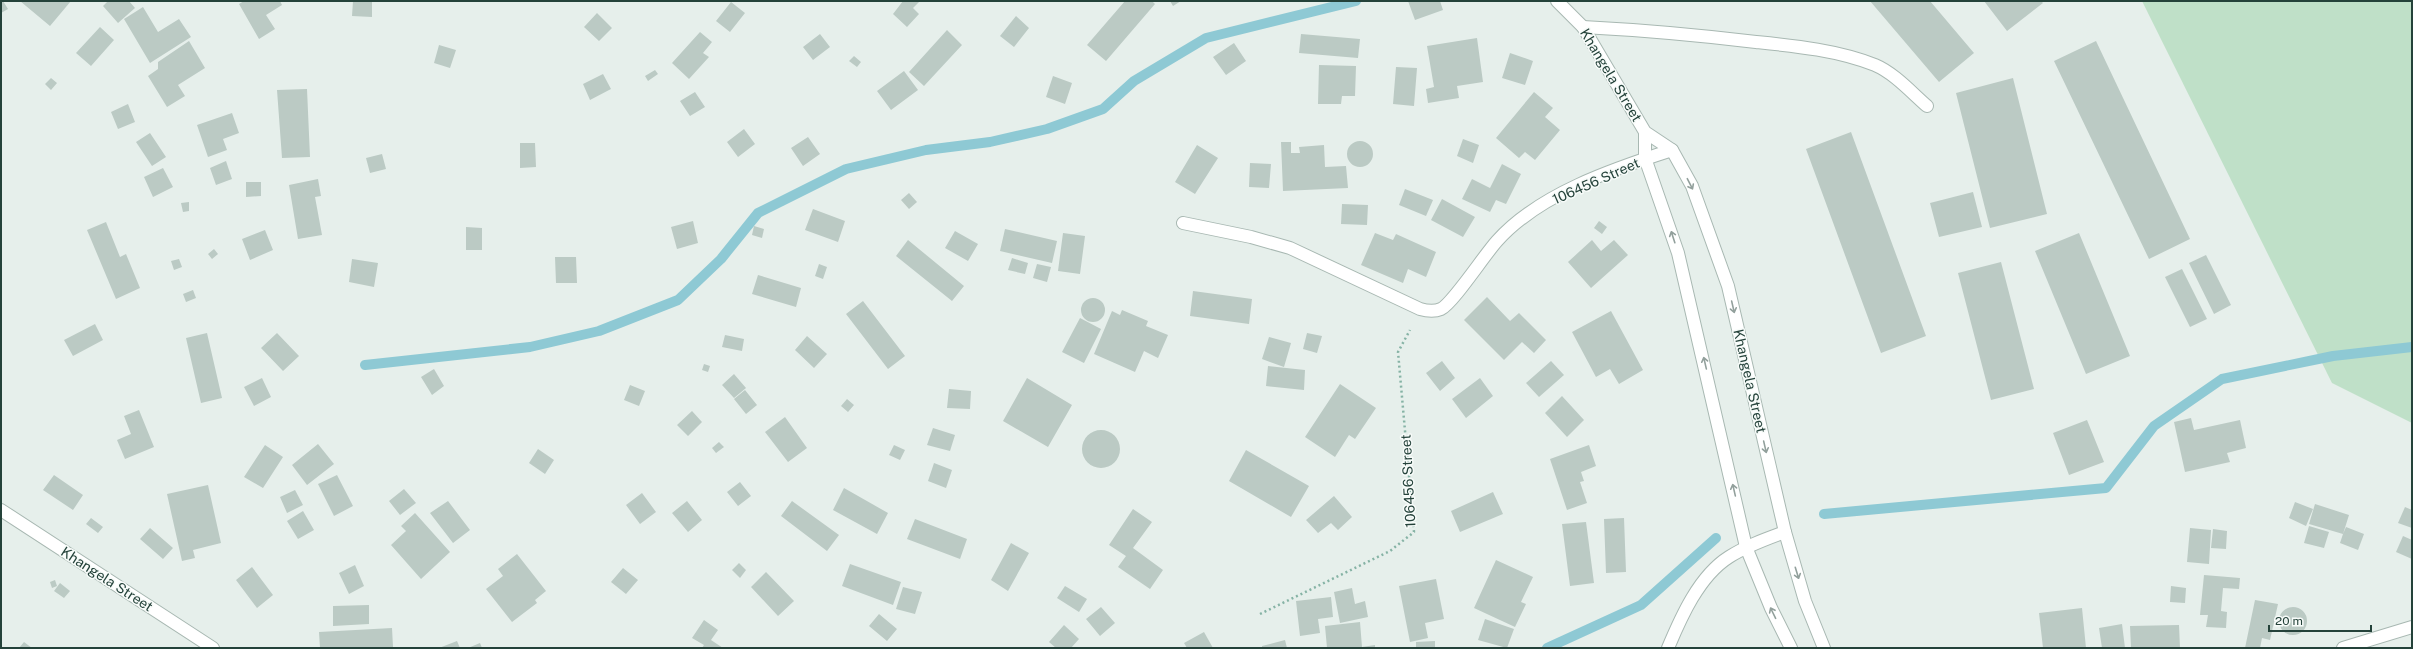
<svg xmlns="http://www.w3.org/2000/svg" width="2413" height="649" viewBox="0 0 2413 649" font-family="'Public Sans',sans-serif">
<style>
.green{fill:#bfe0c8}
.lines{fill:none;stroke-linecap:round;stroke-linejoin:round}
.stream{stroke:#8ec9d4;stroke-width:10}
.building{fill:#bbcac4}
.service-casing{stroke:#a8b8b2;stroke-width:14}
.minor-casing{stroke:#a8b8b2;stroke-width:14}
.tertiary-casing{stroke:#a8b8b2;stroke-width:14}
.path{stroke:#86b3a5;stroke-width:2.5;stroke-dasharray:2 3;stroke-linecap:butt}
.service{stroke:#fff;stroke-width:12}
.minor{stroke:#fff;stroke-width:12}
.tertiary{stroke:#fff;stroke-width:12}
.oneway{stroke:#92a09c}
.labels{text-anchor:middle;dominant-baseline:central;stroke-width:3;stroke-linejoin:round;paint-order:stroke}
.street-label{font-size:14px;fill:#24423a;stroke:#f7fbf9}
</style>
<rect width="100%" height="100%" fill="#e6efeb"/>
<!-- green -->
<path class="green" d="M2142,1H2412V423L2332,383Z"/>
<g class="lines">
<!-- stream -->
<path class="stream" d="M365,365L530,347L599,331L678,300L721,259L758,213L846,169L926,150L990,142L1047,129L1103,109L1134,81L1206,38L1356,1
M1824,514L2106,488L2154,426L2222,379L2333,356L2412,347
M1547,648L1641,605L1716,538"/>
</g>
<!-- building -->
<path class="building" d="M3,1L8,9L1,13V3Z
M20,1H71L50,26Z
M108,1H129L135,8L118,23L103,6Z
M244,1H280L282,5L266,15L275,29L259,39L239,4Z
M353,1H372V17L352,16Z
M903,1H920L913,8L919,14L907,27L893,14Z
M1125,1H1152L1155,4L1106,61L1087,45Z
M1170,1H1181L1173,6Z
M1408,1H1440L1443,10L1415,20Z
M1870,1H1930L1974,53L1939,82Z
M1984,1H2041L2043,3L2007,31Z
M731,2L745,13L730,32L716,21Z
M143,7L158,32L179,19L191,37L150,63L124,19Z
M597,13L612,28L599,41L584,27Z
M1016,16L1029,28L1014,47L1000,36Z
M100,27L114,40L91,66L76,53Z
M947,30L962,45L924,86L909,72Z
M700,32L712,42L703,53L709,57L689,79L672,63Z
M820,34L830,47L813,60L803,47Z
M1301,34L1360,39L1358,58L1299,53Z
M1477,38L1483,82L1457,86L1459,98L1428,103L1426,89L1434,87L1427,46Z
M189,41L205,68L178,85L185,96L167,107L148,76L158,69V62Z
M2096,41L2190,239L2149,259L2054,61Z
M1234,43L1246,61L1226,75L1213,57Z
M439,45L456,50L450,68L434,63Z
M1510,53L1533,61L1525,85L1502,78Z
M854,56L861,62L857,67L849,61Z
M1319,65L1356,66L1355,96H1342L1341,104H1318Z
M1396,67L1417,68L1414,106L1393,104Z
M655,70L658,74L648,81L645,76Z
M904,71L918,90L891,110L877,91Z
M603,74L611,89L590,100L583,84Z
M1053,76L1072,83L1065,104L1046,97Z
M51,78L57,83L51,90L45,84Z
M2013,78L2047,214L1990,228L1956,93Z
M307,89L310,157L282,158L277,90Z
M695,92L705,107L690,116L680,101Z
M1534,92L1553,108L1545,117L1560,130L1535,160L1525,152L1519,158L1496,138Z
M128,104L135,122L118,129L111,112Z
M232,113L239,133L223,139L227,150L208,157L197,125Z
M744,129L755,144L738,157L727,142Z
M1851,132L1926,336L1881,353L1806,149Z
M150,133L166,157L152,166L136,142Z
M808,137L820,154L803,166L791,148Z
M1463,139L1479,145L1473,163L1457,156Z
M1347 154a13 13 0 1 1 26 0a13 13 0 1 1-26 0Z
M1281,142H1291V153H1300L1299,147L1324,145L1325,167L1346,166L1348,188L1283,191Z
M520,143H535L536,167L520,168Z
M1197,145L1218,158L1195,194L1175,182Z
M382,154L386,169L370,173L366,158Z
M226,161L232,179L216,185L210,168Z
M1250,163L1271,164L1269,188L1249,187Z
M1502,164L1521,174L1506,204L1496,200L1490,212L1462,199L1472,179L1490,188Z
M163,168L173,187L153,197L144,177Z
M318,179L321,196L315,197L322,235L298,239L289,185Z
M246,182H261V196L246,197Z
M1405,189L1433,200L1426,216L1399,205Z
M1973,192L1982,227L1939,237L1930,203Z
M909,193L917,202L909,209L901,200Z
M1442,199L1475,217L1463,237L1431,220Z
M189,202V211L183,212L181,203Z
M1342,204L1368,205L1367,225L1341,224Z
M813,209L845,221L838,242L805,230Z
M693,221L698,243L677,249L671,227Z
M1599,221L1607,227L1602,234L1594,228Z
M106,222L120,257L126,254L140,288L116,299L87,230Z
M754,226L764,229L762,238L752,235Z
M466,227L482,228V250H466Z
M1005,229L1057,241L1052,263L1000,251Z
M265,230L273,250L250,260L242,239Z
M955,231L978,244L968,261L945,248Z
M1063,233L1085,236L1080,274L1058,271Z
M1375,233L1393,240L1396,234L1436,252L1426,277L1408,269L1403,283L1361,265Z
M2079,233L2130,356L2086,374L2035,251Z
M908,240L964,286L952,301L896,256Z
M1592,240L1601,251L1614,240L1628,255L1591,288L1568,262Z
M214,249L218,254L212,259L208,254Z
M2206,255L2231,305L2214,314L2189,263Z
M555,257H576L577,283H556Z
M1012,258L1028,263L1025,274L1008,270Z
M179,259L182,267L174,270L171,261Z
M352,259L378,263L374,287L349,282Z
M2001,262L2034,389L1991,400L1958,273Z
M819,264L827,267L823,279L815,276Z
M1037,264L1051,267L1047,282L1033,278Z
M2182,269L2207,319L2190,327L2165,277Z
M758,275L801,288L796,307L752,294Z
M193,290L196,298L186,302L183,294Z
M1193,291L1252,299L1249,324L1190,316Z
M1487,297L1510,321L1519,313L1546,340L1534,353L1522,342L1504,360L1464,320Z
M1081 310a12 12 0 1 1 24 0a12 12 0 1 1-24 0Z
M863,301L905,356L888,369L846,314Z
M1122,310L1148,321L1146,326L1168,335L1158,358L1144,351L1135,372L1094,354L1112,311L1120,315Z
M1611,311L1643,370L1619,384L1610,369L1596,377L1572,332Z
M1080,318L1101,329L1084,363L1062,352Z
M95,324L103,340L73,356L64,340Z
M207,333L222,398L201,403L186,338Z
M277,333L299,356L283,371L261,348Z
M1307,333L1322,336L1317,353L1303,349Z
M725,335L744,339L742,351L722,347Z
M807,336L827,354L814,368L795,350Z
M1269,337L1291,343L1284,367L1262,359Z
M1442,361L1455,378L1440,391L1426,373Z
M1551,361L1564,375L1539,397L1526,383Z
M704,364L710,366L708,372L702,370Z
M1268,366L1305,370L1304,390L1266,386Z
M434,369L444,386L432,395L421,377Z
M734,374L746,388L734,398L722,385Z
M262,378L271,397L254,406L244,387Z
M1027,378L1072,405L1048,447L1003,421Z
M1480,378L1493,396L1466,418L1452,399Z
M1340,384L1376,408L1355,439L1349,435L1335,457L1305,437Z
M630,385L645,391L639,406L624,400Z
M949,389L971,391L970,409L947,408Z
M745,390L757,405L746,414L734,399Z
M1562,396L1584,420L1567,437L1545,413Z
M847,399L854,405L848,412L841,406Z
M139,410L154,447L125,459L117,440L131,434L124,416Z
M692,411L702,422L688,436L677,425Z
M785,417L807,448L788,462L765,432Z
M2191,418L2194,430L2240,420L2246,448L2227,453L2230,462L2185,472L2174,422Z
M2087,420L2104,462L2069,475L2053,433Z
M933,428L955,435L950,451L927,445Z
M1082 449a19 19 0 1 1 38 0a19 19 0 1 1-38 0Z
M719,442L724,447L716,453L712,448Z
M318,444L334,464L307,485L292,465Z
M265,445L283,457L263,488L244,477Z
M894,445L905,450L900,460L889,455Z
M1589,445L1596,466L1581,472L1584,481L1580,482L1587,503L1567,510L1550,459Z
M538,449L554,460L545,474L529,463Z
M1246,450L1309,486L1291,517L1229,481Z
M934,463L952,470L946,488L928,481Z
M54,475L83,495L73,510L43,490Z
M337,475L353,506L334,516L318,484Z
M740,482L751,496L738,506L727,492Z
M208,485L221,543L193,550L195,558L182,561L167,494Z
M844,488L888,513L877,534L833,510Z
M404,489L416,503L400,515L389,501Z
M295,490L303,505L287,513L280,497Z
M1493,492L1503,514L1460,532L1451,511Z
M642,493L656,512L640,524L626,505Z
M1334,496L1352,517L1338,530L1331,523L1318,533L1306,520Z
M448,501L470,530L453,543L430,513Z
M687,501L702,520L688,532L672,513Z
M792,501L839,535L827,551L781,516Z
M2295,502L2313,509L2306,526L2289,518Z
M2315,504L2349,515L2343,534L2346,527L2364,534L2358,550L2340,543L2343,534L2309,524Z
M2405,507L2412,510V528L2398,523Z
M1133,509L1152,522L1133,548L1163,570L1150,589L1118,567L1126,556L1109,545Z
M303,511L314,530L298,539L287,521Z
M415,513L450,552L421,579L391,545L406,531L401,526Z
M91,518L103,527L98,533L86,524Z
M1624,518L1626,572L1606,573L1604,519Z
M915,519L967,539L960,559L907,539Z
M1586,522L1594,583L1570,586L1562,524Z
M2309,526L2329,532L2324,548L2304,543Z
M150,528L173,548L163,559L140,539Z
M2190,528L2211,530L2209,564L2187,562Z
M2213,529L2227,531L2226,549L2211,548Z
M2403,536L2412,540V559L2396,552Z
M1011,543L1029,553L1008,591L991,580Z
M517,554L546,591L535,600L537,603L512,622L486,589L503,576L498,569Z
M1496,560L1533,577L1521,602L1526,604L1515,627L1474,608Z
M739,563L746,570L740,578L732,570Z
M850,564L901,582L893,605L842,586Z
M355,565L364,586L349,594L339,573Z
M252,567L273,595L257,608L236,580Z
M623,568L638,580L626,594L611,582Z
M766,572L794,601L778,616L751,587Z
M2204,575L2240,578L2239,589L2223,588L2221,611L2227,612L2226,628L2206,627L2208,615H2200Z
M1436,579L1444,619L1425,623L1428,638L1410,642L1399,586Z
M55,580L57,586L52,588L50,582Z
M60,583L70,591L64,598L54,591Z
M1065,586L1087,599L1079,612L1057,598Z
M2171,586L2186,588L2185,603L2170,602Z
M903,587L922,592L915,614L896,609Z
M1352,588L1355,604L1365,601L1368,617L1340,623L1334,592Z
M1331,597L1333,617L1318,619L1320,633L1300,636L1296,601Z
M2255,600L2278,604L2270,640L2262,638L2260,648H2245Z
M369,605V624L333,626V606Z
M2279 621a14 14 0 1 1 28 0a14 14 0 1 1-28 0Z
M1101,607L1115,623L1100,636L1086,619Z
M2082,608L2086,648H2043L2039,613Z
M879,614L897,629L887,641L869,626Z
M1485,619L1514,629L1507,648L1478,640Z
M704,620L718,630L711,640L723,648H702L704,645L692,638Z
M1360,622L1362,647L1375,645V648H1327L1325,626Z
M2122,624L2125,648H2102L2099,628Z
M1064,625L1079,639L1071,648H1056L1049,642Z
M2179,625L2180,648H2131L2130,626Z
M392,628L393,647L320,648L319,632Z
M1204,632L1213,648H1187L1184,643Z
M1285,640L1287,648H1262V646Z
M457,641L460,648H439Z
M1435,641V648H1416V642Z
M24,642L32,648H19Z
M480,643L482,648H468Z"/>
<g class="lines">
<defs>
<path id="service" d="M1583,27C1641,30 1698,35 1756,42C1795,46 1837,50 1875,65C1894,73 1911,92 1927,106"/>
<path id="minor" d="M1183,223L1251,237L1290,248L1420,309C1427,311 1434,312 1441,309C1453,303 1485,254 1497,241C1539,194 1613,169 1672,150
M1668,648C1681,617 1699,576 1729,557C1746,546 1766,539 1785,532
M2343,648L2412,627"/>
<path id="tertiary" d="M1557,1L1583,27L1645,132L1672,150L1692,186L1728,286L1785,532L1805,601L1824,648
M1645,132V158L1678,253L1746,547L1771,608L1791,648
M1,510L213,648"/>
</defs>
<!-- service casing -->
<use href="#service" class="service-casing"/>
<!-- minor casing -->
<use href="#minor" class="minor-casing"/>
<!-- tertiary casing -->
<use href="#tertiary" class="tertiary-casing"/>
<!-- path -->
<path class="path" d="M1260,614L1390,551L1414,532L1398,352L1410,330"/>
<!-- service -->
<use href="#service" class="service"/>
<!-- minor -->
<use href="#minor" class="minor"/>
<!-- tertiary -->
<use href="#tertiary" class="tertiary"/>
</g>
<!-- one-way arrows -->
<defs><path id="oneway-shaft" d="M-6 0H5M1.5-3L5.5 0L1.5 3" fill="none" stroke-width="1.6" stroke-linecap="round" stroke-linejoin="round"/></defs>
<g class="oneway">
<use href="#oneway-shaft" transform="translate(1690 184) rotate(63)"/>
<use href="#oneway-shaft" transform="translate(1673 237) rotate(-108)"/>
<use href="#oneway-shaft" transform="translate(1733 307) rotate(77)"/>
<use href="#oneway-shaft" transform="translate(1705 363) rotate(-103)"/>
<use href="#oneway-shaft" transform="translate(1765 447) rotate(77)"/>
<use href="#oneway-shaft" transform="translate(1734 490) rotate(-103)"/>
<use href="#oneway-shaft" transform="translate(1797 573) rotate(73)"/>
<use href="#oneway-shaft" transform="translate(1773 613) rotate(-116)"/>
</g>
<g class="labels">
<!-- street labels -->
<g class="street-label">
<text transform="translate(1611 75) rotate(59)">Khangela Street</text>
<text transform="translate(1596 181) rotate(-24)">106456 Street</text>
<text transform="translate(1750 381) rotate(77)">Khangela Street</text>
<text transform="translate(1408 481) rotate(-93)">106456 Street</text>
<text transform="translate(107 579) rotate(33)">Khangela Street</text>
</g>
</g>
<!-- border -->
<rect width="2413" height="649" fill="none" stroke="#24423a" stroke-width="4"/>
<!-- scale -->
<path d="M2269 625v6h102v-6" fill="none" stroke="#24423a" stroke-width="2"/>
<text x="2275" y="625" font-size="12" fill="#24423a" stroke="#f7fbf9" stroke-width="3" paint-order="stroke">20 m</text>
</svg>
